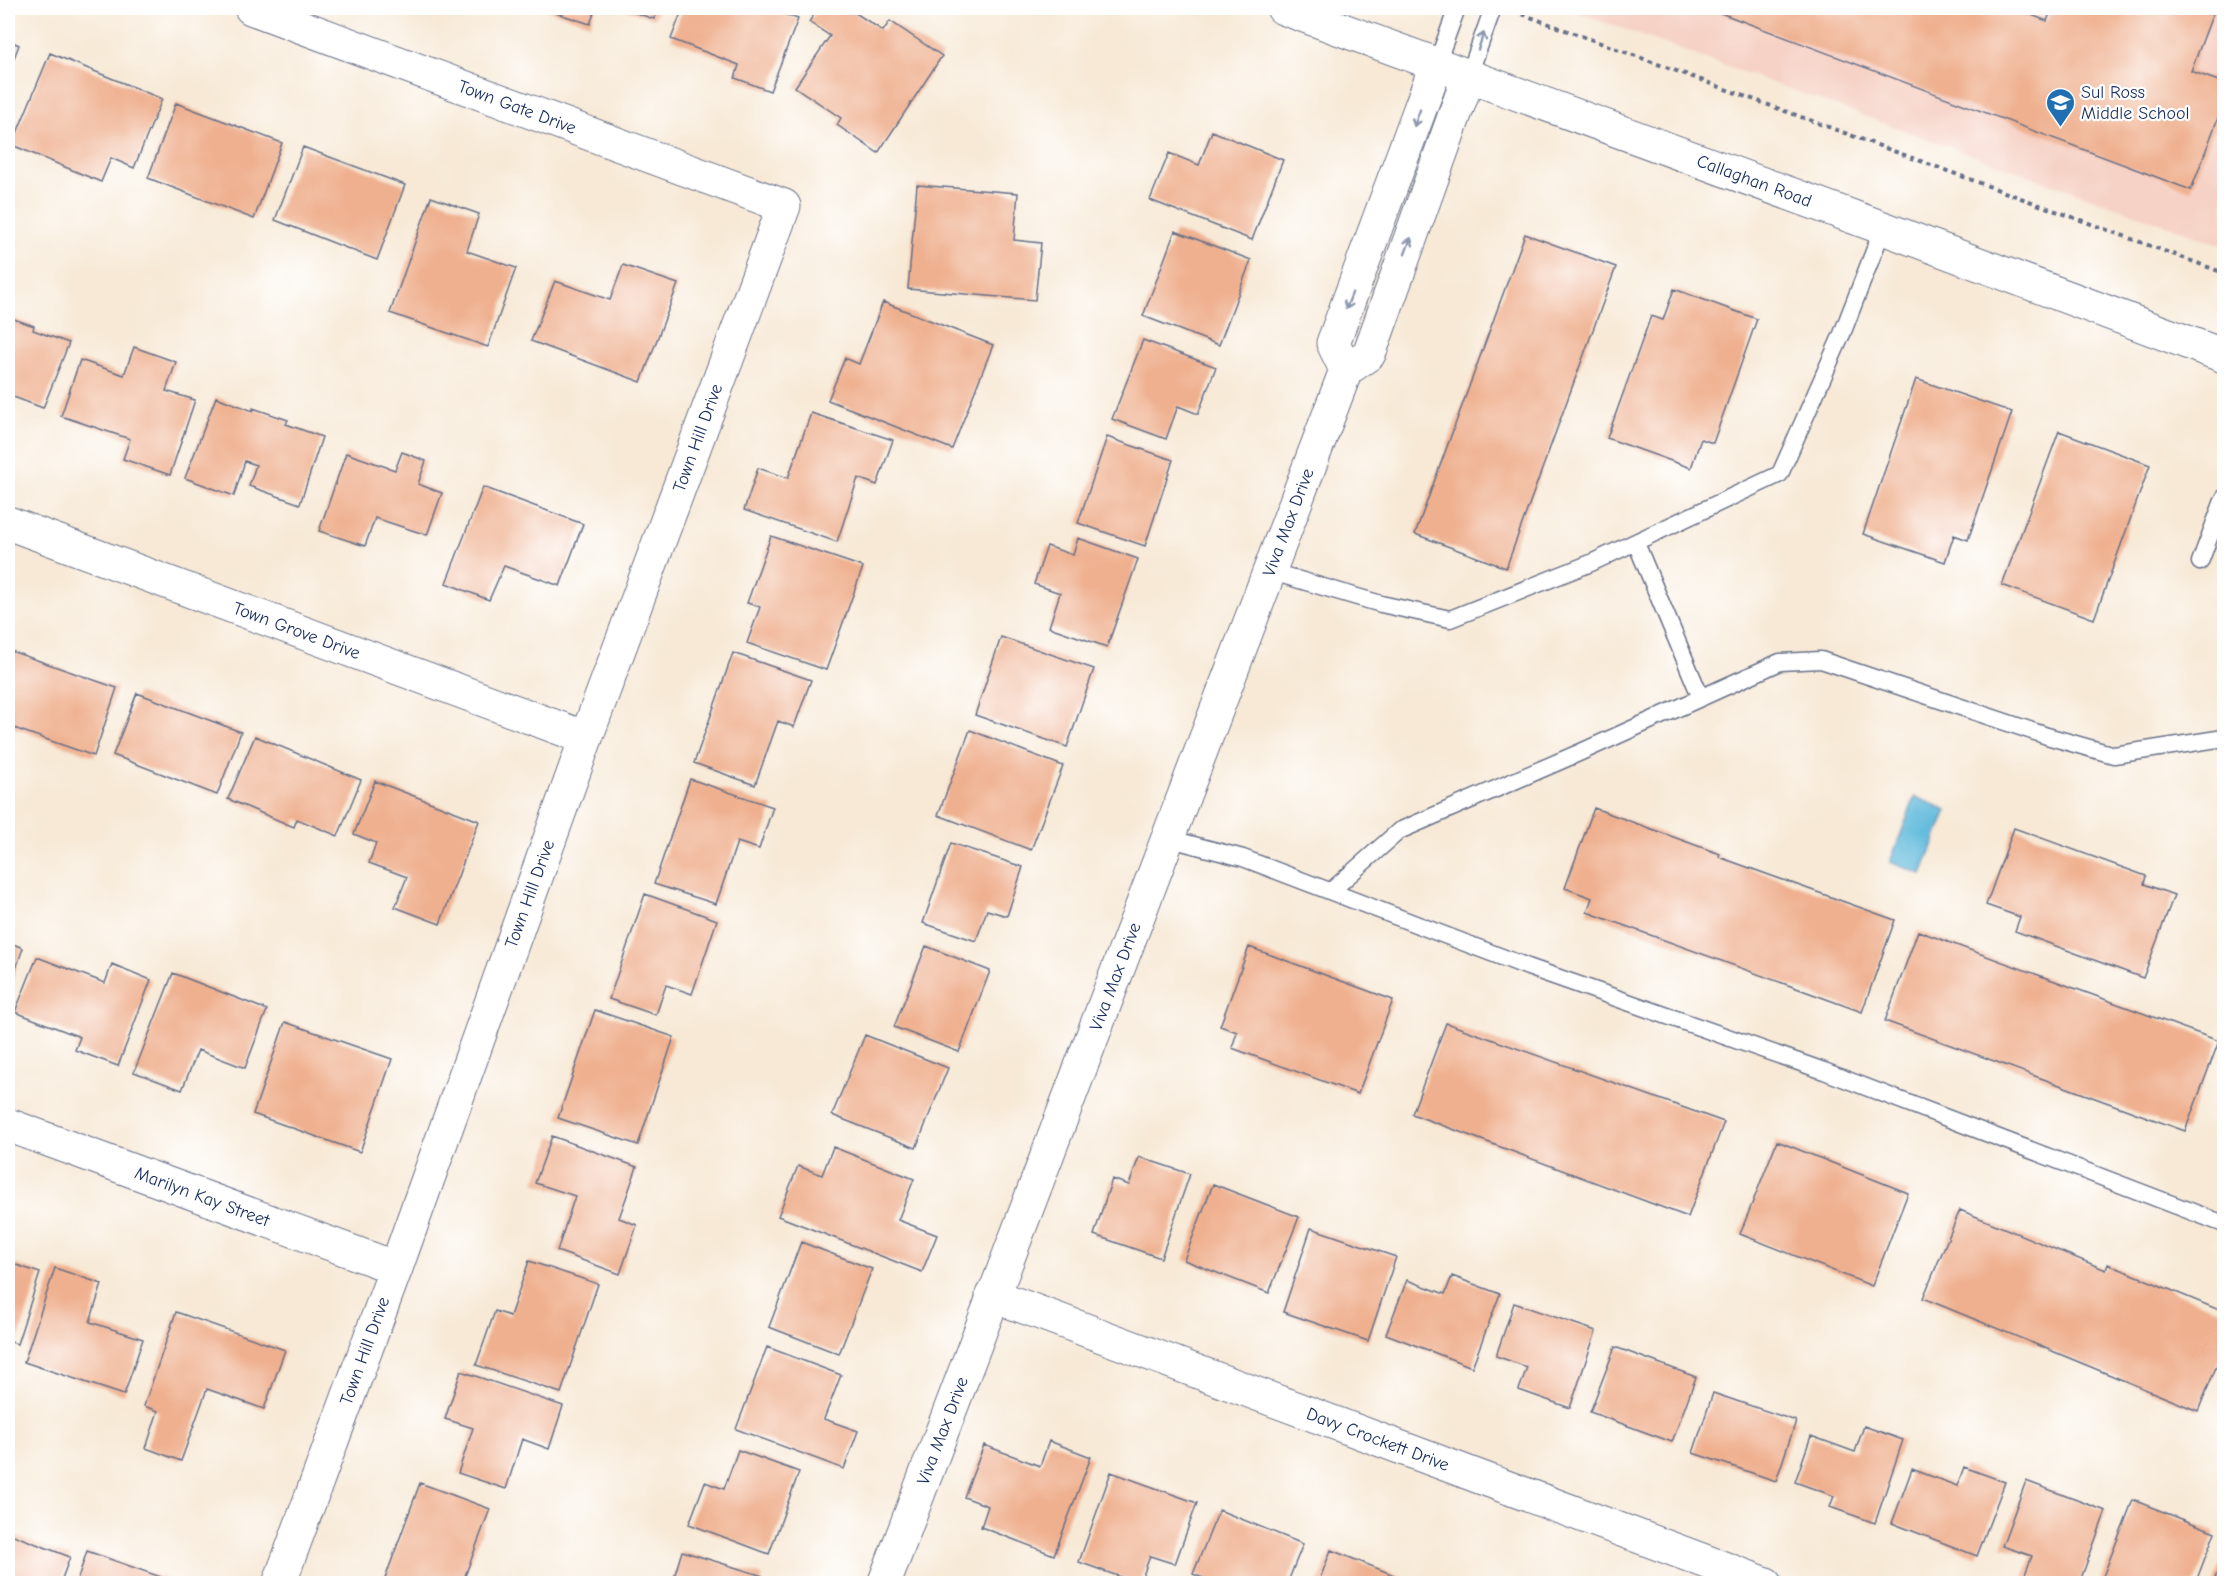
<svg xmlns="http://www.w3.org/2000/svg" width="2232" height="1591" viewBox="0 0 2232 1591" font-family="'Comic Neue',sans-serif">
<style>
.built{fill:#f6d1c5}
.water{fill:#5eb9dc;stroke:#3c749d;stroke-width:1.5}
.building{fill:#efb08f}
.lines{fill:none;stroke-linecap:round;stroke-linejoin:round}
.service-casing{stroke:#687088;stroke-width:19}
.minor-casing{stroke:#687088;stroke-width:35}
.secondary-casing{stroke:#687088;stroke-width:35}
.path{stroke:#687088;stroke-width:4;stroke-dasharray:4.5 4.5;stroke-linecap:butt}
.service{stroke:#fff;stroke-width:16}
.minor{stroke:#fff;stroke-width:33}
.secondary{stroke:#fff;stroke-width:33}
.oneway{stroke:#8d97ae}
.labels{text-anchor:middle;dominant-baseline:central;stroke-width:4.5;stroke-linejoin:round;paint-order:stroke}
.poi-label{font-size:18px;fill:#1b2f5e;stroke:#fff;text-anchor:start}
.street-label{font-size:18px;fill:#1b2f5e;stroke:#fff}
</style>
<rect width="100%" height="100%" fill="#fff"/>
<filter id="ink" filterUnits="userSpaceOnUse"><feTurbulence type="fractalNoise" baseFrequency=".0167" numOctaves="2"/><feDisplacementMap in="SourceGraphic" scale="12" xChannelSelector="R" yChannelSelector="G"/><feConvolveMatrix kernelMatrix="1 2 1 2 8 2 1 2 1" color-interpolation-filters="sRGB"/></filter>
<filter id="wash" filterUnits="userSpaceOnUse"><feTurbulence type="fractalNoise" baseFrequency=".008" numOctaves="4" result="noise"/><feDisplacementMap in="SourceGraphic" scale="24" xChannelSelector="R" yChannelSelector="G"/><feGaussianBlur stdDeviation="1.35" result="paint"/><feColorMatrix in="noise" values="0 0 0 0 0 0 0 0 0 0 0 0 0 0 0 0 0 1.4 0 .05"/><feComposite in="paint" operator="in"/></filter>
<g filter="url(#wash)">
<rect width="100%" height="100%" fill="#f7e9d6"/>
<!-- built -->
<path class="built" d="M1565,8H2224V246Z"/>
<!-- water -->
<path class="water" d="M1915,797L1947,810L1922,874L1890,862Z"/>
<g id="blocks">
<!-- building -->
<path class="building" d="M548,8H596L590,24L547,10Z
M621,8H658L654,19Z
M683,8H766L798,19L770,91L735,78L739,65L671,39Z
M818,8H848L883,31L890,21L942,56L878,153L837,125L841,118L795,87L830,36L809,22Z
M1720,8H2013L2047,21L2052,8H2215L2191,71L2224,83V102L2191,190L1718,12Z
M8,40L19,45L8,74Z
M50,53L162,99L134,168L111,158L101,182L12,145Z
M176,103L282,143L254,219L148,178Z
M1212,131L1283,160L1252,240L1150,200L1169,153L1199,165Z
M303,147L405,185L377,260L275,220Z
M917,185L1018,193L1014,240L1041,243L1035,300L908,289Z
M431,197L479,214L467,251L516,268L488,347L390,313Z
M1175,231L1251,260L1219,345L1143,316Z
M1525,234L1616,267L1506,568L1415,534Z
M623,265L678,284L641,382L531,341L555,281L610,300Z
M1674,289L1757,319L1713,443L1701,439L1691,468L1607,438L1651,316L1663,320Z
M883,302L993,345L952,449L828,400L845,358L859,364Z
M8,317L34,326L33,330L69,343L43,408L8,395Z
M1143,340L1216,367L1198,414L1178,406L1166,439L1112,419Z
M134,347L176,362L166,391L195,400L170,475L123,459L130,439L61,416L80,360L124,375Z
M1916,379L2012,412L1968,540L1954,535L1945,562L1863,534Z
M216,397L253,411V408L288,420L286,424L322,437L300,504L249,486L256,465L245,461L234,496L185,478Z
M811,413L893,440L877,485L858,478L837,542L744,510L758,468L788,478Z
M2059,431L2150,465L2094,619L2002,585Z
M1107,437L1173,460L1145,546L1078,523Z
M402,452L426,461L418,484L442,493L427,535L375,518L365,546L319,531L346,453L395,470Z
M483,487L583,524L560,586L504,566L489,600L446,583Z
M771,536L863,567L826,670L747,643L760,607L747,603Z
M1078,538L1138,559L1107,647L1049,627L1060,593L1034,584L1047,546L1073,555Z
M1001,637L1094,669L1067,747L975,715Z
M8,650L117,688L94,756L8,726Z
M733,653L811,680L794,727L778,721L755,785L694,763Z
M137,693L241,732L217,795L113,755Z
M970,730L1063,766L1031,850L938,815Z
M255,736L361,780L338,836L297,819L294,827L228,799Z
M690,779L773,807L759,849L737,842L716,904L654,884Z
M375,781L479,821L440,924L395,907L407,877L369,863L376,843L354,834Z
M1594,808L1720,854L1719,857L1895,920L1862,1012L1587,912L1592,898L1565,888Z
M2014,828L2146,876L2144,884L2174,895L2143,978L2015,931L2020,917L1986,905Z
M951,843L1023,867L1007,916L987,910L976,941L923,923Z
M645,894L717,920L692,994L666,985L656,1015L609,999Z
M1918,931L2219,1041L2185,1131L1885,1021Z
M8,942L23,948L8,992Z
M926,946L990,971L959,1052L894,1027Z
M1249,947L1393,1000L1358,1094L1232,1048L1237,1032L1220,1026Z
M37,957L105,983L112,964L151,980L118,1066L75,1050L80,1037L15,1012Z
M173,973L267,1010L245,1068L198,1050L182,1090L134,1072Z
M595,1010L674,1037L638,1145L558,1118Z
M285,1022L392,1059L360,1152L253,1114Z
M1446,1023L1724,1122L1688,1217L1412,1114Z
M865,1035L948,1068L916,1148L832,1115Z
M552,1136L637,1167L619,1218L637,1225L620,1274L557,1251L575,1196L535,1183Z
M1777,1141L1908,1193L1872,1286L1740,1234Z
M833,1147L914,1179L898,1220L937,1235L922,1272L778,1216L798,1166L822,1175Z
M1139,1157L1190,1174L1161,1258L1094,1235L1112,1179L1129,1185Z
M1213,1184L1299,1217L1269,1293L1184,1260Z
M1960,1210L2106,1270L2108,1264L2224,1312V1348L2198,1411L1923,1298Z
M1311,1228L1396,1257L1368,1341L1283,1312Z
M801,1242L872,1269L839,1354L769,1327Z
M529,1261L598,1284L561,1393L476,1365L495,1311L510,1316Z
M8,1262L40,1273L17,1344L8,1341Z
M55,1268L102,1284L90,1322L143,1339L124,1395L24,1362Z
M1452,1276L1500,1294L1472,1367L1386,1334L1407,1280L1445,1294Z
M1514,1303L1596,1331L1570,1408L1519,1390L1527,1367L1496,1356Z
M176,1312L285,1350L264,1409L207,1389L181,1461L146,1448L158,1411L144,1406Z
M767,1347L841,1375L824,1419L858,1431L844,1469L736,1429Z
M1615,1347L1696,1377L1672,1442L1590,1412Z
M461,1371L563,1406L549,1449L522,1439L506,1489L458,1473L473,1428L445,1419Z
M1713,1393L1796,1421L1776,1481L1693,1453Z
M1864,1426L1903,1440L1875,1523L1830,1507L1834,1496L1795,1482L1811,1436L1855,1452Z
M1049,1441L1091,1457L1054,1555L981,1527L988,1506L964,1497L984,1445L1040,1466Z
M738,1450L799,1472L769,1554L689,1524L705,1482L724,1489Z
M1964,1467L2005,1482L1977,1556L1892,1523L1912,1469L1957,1486Z
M1111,1472L1197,1503L1175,1564L1150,1556L1140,1584L1079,1562Z
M2026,1481L2106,1511L2079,1584H2042L2024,1577L2032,1556L2002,1546Z
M420,1483L490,1509L462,1584H383Z
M2133,1500L2215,1532L2195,1584H2100Z
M1219,1510L1303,1544L1287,1584H1217L1193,1574Z
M8,1533L70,1557L60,1584H8Z
M1331,1550L1414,1583V1584H1318Z
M87,1551L178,1583L177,1584H76Z
M682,1551L763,1576L761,1584H672Z
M2224,1554V1584H2213Z"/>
</g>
</g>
<g filter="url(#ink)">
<use href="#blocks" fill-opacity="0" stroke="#687088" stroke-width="1.5"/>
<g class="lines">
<defs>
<path id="service" d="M1437,63L1457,8
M1469,75L1493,8
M1636,543L1701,698
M2200,562L2224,498
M1269,571L1381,604L1450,619L1591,563L1780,474L1842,334L1883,228
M1167,838L1243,858L1528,967L1824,1071L2224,1224
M1331,891L1399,831L1581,752L1780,662L1821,660L2047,736L2114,755L2224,738"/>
<g id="minor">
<path id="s1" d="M251,8L784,206L586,738L396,1268L279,1584"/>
<path d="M1346,370L1333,343L1437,63"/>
<path id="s2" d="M8,523L586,738"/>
<path id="s3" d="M8,1125L396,1268"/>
<path id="s4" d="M992,1295L1766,1584"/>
<path id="s5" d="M884,1584L1346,370L1369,354L1469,75"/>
</g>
<g id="secondary">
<path id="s6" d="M1283,8L1883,228L2224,356"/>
</g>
</defs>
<!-- service casing -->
<use href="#service" class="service-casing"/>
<!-- minor casing -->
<use href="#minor" class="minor-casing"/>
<!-- secondary casing -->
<use href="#secondary" class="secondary-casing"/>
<!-- path -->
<path class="path" d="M1522,14L2224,273"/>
<!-- service -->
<use href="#service" class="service"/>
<!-- minor -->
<use href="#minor" class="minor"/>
<!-- secondary -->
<use href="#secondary" class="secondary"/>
</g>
<!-- one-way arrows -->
<defs><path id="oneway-shaft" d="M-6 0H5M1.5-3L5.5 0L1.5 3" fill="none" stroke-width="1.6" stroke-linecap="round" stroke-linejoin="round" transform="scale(1.5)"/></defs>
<g class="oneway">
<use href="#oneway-shaft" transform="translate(1481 41) rotate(-71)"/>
<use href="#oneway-shaft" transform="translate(1417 118) rotate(110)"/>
<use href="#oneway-shaft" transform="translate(1408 246) rotate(-70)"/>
<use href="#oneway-shaft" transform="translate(1349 301) rotate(111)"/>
</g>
</g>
<!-- icons -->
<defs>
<symbol id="school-pin" viewBox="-11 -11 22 30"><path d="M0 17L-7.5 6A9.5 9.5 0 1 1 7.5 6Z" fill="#1f6fb2" stroke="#fff"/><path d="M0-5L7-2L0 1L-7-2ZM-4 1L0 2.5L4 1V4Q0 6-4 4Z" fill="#fff"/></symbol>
</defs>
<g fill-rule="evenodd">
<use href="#school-pin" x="2044" y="86" width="33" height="45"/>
</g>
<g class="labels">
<!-- poi labels -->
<g class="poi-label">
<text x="2081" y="92">Sul Ross<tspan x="2081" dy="21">Middle School</tspan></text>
</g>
<!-- street labels -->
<g class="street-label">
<text stroke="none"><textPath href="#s1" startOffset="284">Town Gate Drive</textPath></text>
<text stroke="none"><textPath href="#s6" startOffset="502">Callaghan Road</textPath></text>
<text transform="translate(698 438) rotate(-70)">Town Hill Drive</text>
<text stroke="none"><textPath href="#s5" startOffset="1136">Viva Max Drive</textPath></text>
<text stroke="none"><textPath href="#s2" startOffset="308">Town Grove Drive</textPath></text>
<text transform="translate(530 894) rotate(-70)">Town Hill Drive</text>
<text stroke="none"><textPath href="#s5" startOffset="650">Viva Max Drive</textPath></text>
<text stroke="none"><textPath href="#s3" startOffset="207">Marilyn Kay Street</textPath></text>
<text transform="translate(365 1351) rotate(-70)">Town Hill Drive</text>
<text stroke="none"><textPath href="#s5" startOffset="164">Viva Max Drive</textPath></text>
<text stroke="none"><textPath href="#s4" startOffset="412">Davy Crockett Drive</textPath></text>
</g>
</g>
<!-- margin -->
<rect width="2232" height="1591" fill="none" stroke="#fff" stroke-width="30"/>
</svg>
